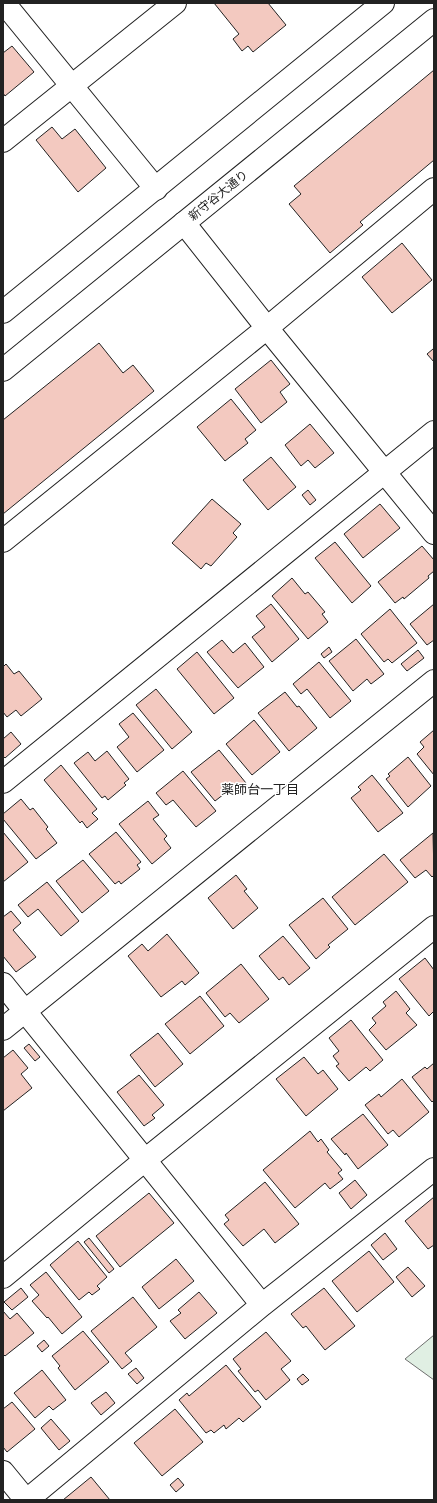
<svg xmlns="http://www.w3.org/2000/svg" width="437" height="1503" viewBox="0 0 437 1503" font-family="Lato,'Noto Sans JP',sans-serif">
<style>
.green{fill:#e0efe3;stroke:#6f6f6f}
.building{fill:#f3c9c0;stroke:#222}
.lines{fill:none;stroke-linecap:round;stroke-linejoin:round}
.minor-casing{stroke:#222;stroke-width:24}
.tertiary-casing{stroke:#222;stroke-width:24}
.minor{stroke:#fff;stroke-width:22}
.tertiary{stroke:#fff;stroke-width:22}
.labels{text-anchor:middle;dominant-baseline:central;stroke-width:3;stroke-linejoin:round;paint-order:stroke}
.street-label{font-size:12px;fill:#222;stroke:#fff}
.neighbourhood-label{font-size:13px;fill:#222;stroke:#fff}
</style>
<rect width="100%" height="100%" fill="#fff"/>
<!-- green -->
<path class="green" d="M434,1335V1380L405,1359Z"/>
<!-- building -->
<path class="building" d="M214,3H268L286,25L253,52L248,46L242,51L233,39L239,34Z
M12,46L34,72L5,96L3,93V53Z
M434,70V160L360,222L363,225L330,253L289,204L301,194L294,186Z
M52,127L62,139L75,129L106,168L78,192L36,140Z
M402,243L432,280L392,313L362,277Z
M99,343L123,373L133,365L154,391L3,514V420Z
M433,349L434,350V362L427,354Z
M271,360L290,384L280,392L287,402L261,423L235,389Z
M231,399L256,430L245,439L248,443L225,461L197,427Z
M310,424L334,453L315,468L308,460L301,466L285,445Z
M271,457L296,487L268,510L243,480Z
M308,490L316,500L310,505L302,495Z
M212,499L241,524L233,533L237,537L211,566L206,563L201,569L172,543Z
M380,504L400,528L363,558L344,534Z
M335,542L371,586L352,603L315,558Z
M422,546L434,560V571L428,576L429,578L404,599L403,597L395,603L378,582Z
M292,578L305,594L308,592L325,612L322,614L328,622L308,639L272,596Z
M271,604L299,639L272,662L252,637L265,627L256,616Z
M434,604V640L427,645L410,624Z
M390,609L417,643L392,663L388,659L384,662L361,634Z
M356,639L384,674L371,684L367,679L353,691L329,661Z
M222,640L233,653L245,643L264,667L238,688L207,652Z
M329,647L332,652L324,658L321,654Z
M418,650L424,658L407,671L401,664Z
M197,652L234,698L214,714L177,669Z
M319,662L351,701L330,718L307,689L301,694L293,684Z
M6,664L14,674L19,671L42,699L21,716L16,710L7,717L3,712V667Z
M156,689L192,732L172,749L136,705Z
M285,692L297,707L299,706L317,728L289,751L258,713Z
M133,713L164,750L137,772L117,747L129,737L119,724Z
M254,720L280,752L252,775L226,744Z
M434,730V775L417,754L424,747L420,742Z
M11,732L21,744L5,758L3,756V739Z
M219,750L246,783L235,792L232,788L215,801L191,772Z
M107,751L129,779L124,783L126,785L108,800L105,796L102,798L74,763L88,752L95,761Z
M408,757L431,786L408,807L386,779L390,776L388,774Z
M61,765L97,809L92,813L98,819L87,828L82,821L80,823L44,780Z
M183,771L216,811L196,827L173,800L166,805L156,793Z
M372,775L403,813L378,832L351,798L361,790L358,787Z
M21,799L30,810L33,808L48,827L46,829L57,843L36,859L3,819V814Z
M148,801L159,815L153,819L167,836L164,839L171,848L152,864L119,824Z
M3,832L28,862L3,882Z
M116,832L141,862L137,865L140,869L121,884L119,881L115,884L89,854Z
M433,833L434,875L432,877L426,870L415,878L400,860Z
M384,854L408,882L355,925L332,897Z
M83,860L109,891L82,913L56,881Z
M236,875L247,889L244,891L258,908L233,929L208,898Z
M47,882L79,921L61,936L38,909L28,917L18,905Z
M323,898L348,929L328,945L330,947L316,959L289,925Z
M11,911L21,923L13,930L36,957L16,972L3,956V917Z
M167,934L199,973L185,985L182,981L161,997L128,956L142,944L148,951Z
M283,936L310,968L289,985L283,977L279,980L259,956Z
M425,958L434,970V1011L429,1016L399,979Z
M241,964L269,999L239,1023L230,1013L225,1017L206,993Z
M396,991L410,1009L406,1013L417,1025L386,1050L369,1030L376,1023L372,1018L386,1006L383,1002Z
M200,996L224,1026L190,1054L165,1024Z
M351,1020L383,1060L370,1071L366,1067L349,1081L336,1066L339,1064L333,1056L339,1051L329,1038Z
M158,1033L183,1064L155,1087L130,1055Z
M29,1044L40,1057L35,1061L24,1048Z
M13,1050L28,1068L21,1074L32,1088L3,1111V1058Z
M304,1057L318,1074L323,1070L338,1089L306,1116L276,1079Z
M434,1063V1100L432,1102L412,1077L425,1067L427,1069Z
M139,1075L164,1105L152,1115L155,1118L144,1126L117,1092Z
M402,1079L429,1112L399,1137L393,1130L388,1134L365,1105L379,1094L381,1097Z
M363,1114L388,1145L358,1169L346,1153L345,1155L331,1139Z
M310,1131L318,1142L321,1139L329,1150L327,1152L342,1170L338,1173L343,1179L330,1189L325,1183L295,1208L263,1170Z
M355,1180L367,1195L351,1209L339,1193Z
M265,1182L299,1224L275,1243L264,1229L243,1246L224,1224L229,1220L225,1215Z
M149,1193L174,1223L120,1267L96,1236Z
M434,1197V1245L428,1249L405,1221Z
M385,1233L397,1249L383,1260L371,1245Z
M89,1238L114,1269L109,1273L84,1242Z
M78,1241L107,1277L97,1286L100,1289L92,1295L89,1292L79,1300L50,1265Z
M369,1251L394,1282L357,1312L332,1281Z
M176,1259L194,1281L159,1309L142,1287Z
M408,1267L425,1286L412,1297L396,1277Z
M46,1272L82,1317L62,1334L48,1317L47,1318L32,1301L39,1295L30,1285Z
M21,1288L28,1297L12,1310L4,1302Z
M324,1288L355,1326L325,1350L306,1326L303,1328L291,1314Z
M199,1292L217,1313L185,1339L170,1321L181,1313L178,1310Z
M133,1297L157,1327L125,1353L132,1361L122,1369L91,1331Z
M3,1311L10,1319L17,1313L34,1333L5,1356L3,1354Z
M83,1331L109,1362L75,1390L58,1368L60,1366L52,1356Z
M266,1332L291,1361L281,1369L290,1380L266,1400L258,1390L255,1392L238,1371L241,1369L233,1359Z
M44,1340L49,1346L42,1352L37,1346Z
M226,1365L261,1407L243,1422L239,1418L226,1429L224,1425L214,1433L211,1430L206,1433L179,1400L187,1393L189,1396Z
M136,1368L144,1378L137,1384L128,1374Z
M42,1370L66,1400L53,1410L49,1406L35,1418L14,1393Z
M303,1374L309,1380L302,1385L297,1379Z
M106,1392L115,1403L101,1415L91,1403Z
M12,1402L35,1429L7,1452L3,1447V1409Z
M175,1409L203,1442L162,1476L134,1443Z
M51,1419L70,1441L59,1450L41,1428Z
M91,1477L110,1500H63Z
M178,1478L184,1485L176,1492L170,1485Z"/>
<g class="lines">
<defs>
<path id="minor" d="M4,3L156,189
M3,141L175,3
M184,223L267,328L434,533
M3,541L267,328L434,189
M3,782L434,432
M3,984L262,1305
M3,1029L434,681
M3,1277L145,1160L434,927
M3,1472L26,1500
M27,1500L262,1305L434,1169"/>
<path id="tertiary" d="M3,312L383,3
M3,370L434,20"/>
</defs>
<!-- minor casing -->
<use href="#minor" class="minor-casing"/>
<!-- tertiary casing -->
<use href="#tertiary" class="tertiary-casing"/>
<!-- minor -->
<use href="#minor" class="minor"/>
<!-- tertiary -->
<use href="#tertiary" class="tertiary"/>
</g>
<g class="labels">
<!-- street labels -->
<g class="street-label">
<text transform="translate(218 195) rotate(-39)">新守谷大通り</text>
</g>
<!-- neighbourhood labels -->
<g class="neighbourhood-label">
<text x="260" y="789">薬師台一丁目</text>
</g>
</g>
<!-- border -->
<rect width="437" height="1503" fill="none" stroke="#222222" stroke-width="8"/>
</svg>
